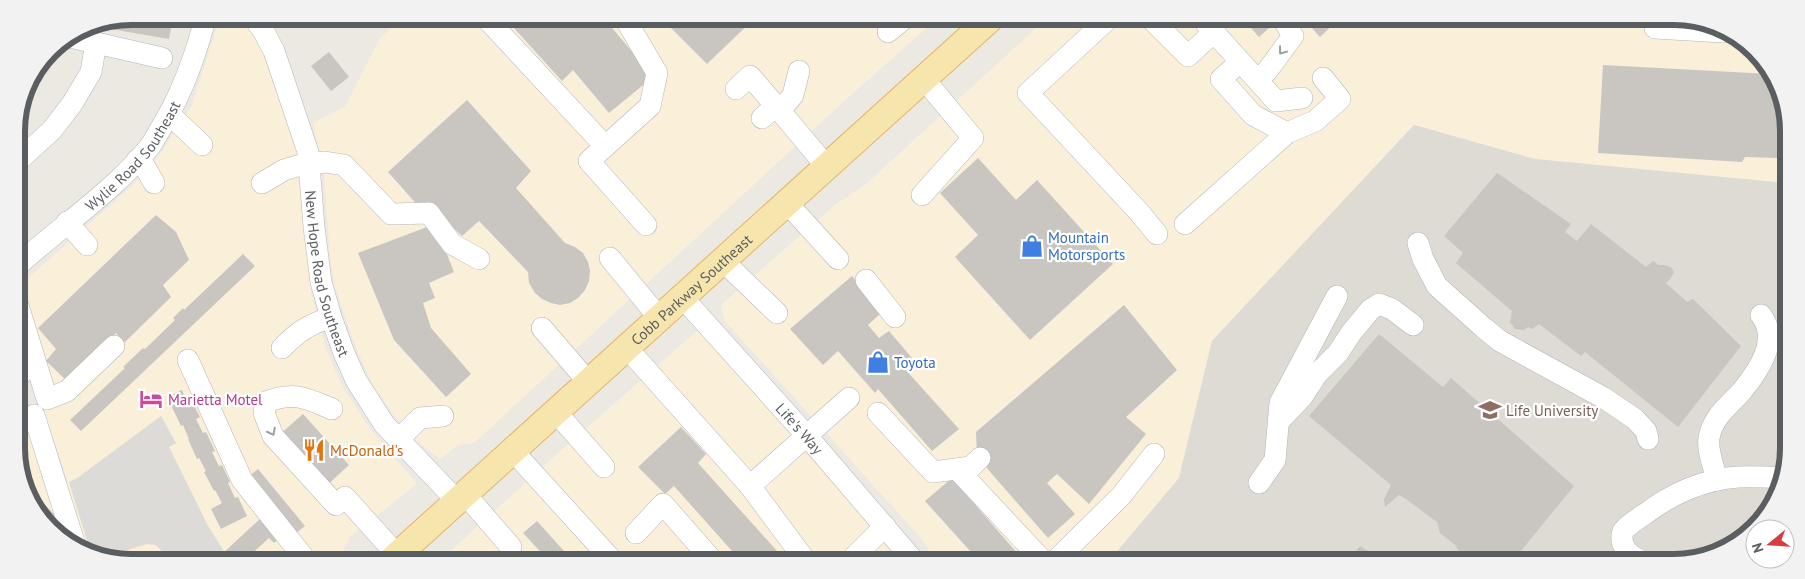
<svg xmlns="http://www.w3.org/2000/svg" width="1805" height="579" viewBox="0 0 1805 579" font-family="'PT Sans',sans-serif">
<style>
.commercial{fill:#faf0d9}
.industrial{fill:#dddbd7}
.education{fill:#dedad4}
.building{fill:#c9c5c1}
.lines{fill:none;stroke-linecap:round;stroke-linejoin:round}
.minor-casing{stroke:#b3b5b8;stroke-width:22}
.major-casing{stroke:#e2b565;stroke-width:28}
.minor{stroke:#fff;stroke-width:21}
.major{stroke:#f6e5ad;stroke-width:26}
.oneway{stroke:#9d9ea0}
.labels{text-anchor:middle;dominant-baseline:central;stroke-width:4.5;stroke-linejoin:round;paint-order:stroke}
.street-label{font-size:15px;fill:#5b5e61;stroke:#fff}
.shop-label{font-size:15px;fill:#366cbe;stroke:#fff;text-anchor:start}
.hotel-label{font-size:15px;fill:#b23c85;stroke:#fff;text-anchor:start}
.education-label{font-size:15px;fill:#785e54;stroke:#fff;text-anchor:start}
.food-label{font-size:15px;fill:#c56008;stroke:#fff;text-anchor:start}
.rim{fill:none;stroke:#5b5e61;stroke-width:6}
</style>
<rect width="100%" height="100%" fill="#ece9e2"/>
<!-- commercial -->
<path class="commercial" d="M220,17H235L248,27L262,51L294,131L302,179L311,292L326,349L342,386L370,429L417,484L350,537L339,559H220L217,555L223,550L208,526L169,447L176,443L161,416L76,479L69,482L91,553L45,524L18,470V394L43,473L68,482L18,333L17,288L133,185L162,151L192,105Z
M403,17L938,18L853,93L474,443L458,445L440,459L418,442L395,417L373,385L356,348L335,287L330,259L324,174L313,123L345,107L380,38Z
M1046,19L1704,20L1760,55L1787,109L1786,183L1535,159L1414,125L1212,341L1179,478L1109,561H936L920,537L724,320L721,305L835,205L866,184Z
M698,330L903,554L895,561L441,560L548,462Z
M147,544L155,545L170,559L99,558Z"/>
<!-- industrial -->
<path class="industrial" d="M161,416L176,443L169,447L208,526L223,550L218,555L220,559H170L156,545L147,544L99,558L91,553L69,482L76,479Z"/>
<!-- education -->
<path class="education" d="M1414,125L1535,159L1786,183L1785,478L1744,539L1681,563L1109,561L1179,478L1212,341Z"/>
<!-- building -->
<path class="building" d="M131,16H173L169,39L87,25Z
M504,17H603L653,77L609,113L573,70L562,81Z
M666,18H755L707,64L663,20Z
M1243,19H1279L1259,37Z
M1304,19H1339L1320,37Z
M329,52L349,77L331,91L311,66Z
M1603,65L1770,74L1782,100L1778,158L1745,157L1742,162L1598,153Z
M467,100L531,171L516,188L565,243L575,247L583,253L588,262L590,271L589,281L585,290L578,298L570,303L560,305L551,303L542,299L535,293L529,283L528,272L479,221L462,236L429,204L421,209L388,172Z
M978,158L1016,200L1037,180L1113,264L1030,340L955,257L978,235L940,193Z
M1497,173L1571,224L1565,232L1577,241L1591,224L1646,267L1653,261L1659,265H1664L1671,267L1674,272L1671,278L1666,283L1687,302L1693,299L1741,346L1678,427L1585,352L1581,356L1539,324L1532,329L1528,327L1524,330L1515,329L1510,322L1512,311L1456,263L1463,253L1444,236Z
M156,215L176,232L189,260L163,285L171,297L124,343L116,333L67,381L46,361L56,349L38,328Z
M435,224L454,272L429,283L435,298L423,303L431,328L471,374L446,397L394,340L358,253Z
M243,254L255,266L81,431L70,420L125,368L123,367L143,348L145,349L175,320L173,318L183,308L184,310Z
M852,276L882,312L868,325L879,338L889,331L912,358L903,367L959,429L932,451L878,389L875,393L838,351L823,365L790,329Z
M1124,305L1177,370L1126,417L1146,434L1089,504L1057,474L1047,483L1075,514L1048,538L991,473L977,455L976,432Z
M1379,334L1443,387L1451,378L1574,486L1512,562H1466L1455,545L1440,533L1437,522L1406,499L1399,495L1385,507L1384,499L1391,485L1309,416Z
M182,390L185,398L189,396L200,417L196,419L203,433L206,432L215,451L212,452L219,466L222,465L230,482L228,483L235,498L238,497L247,516L221,529L211,509L222,503L215,490L214,491L204,472L206,471L199,458L197,459L188,439H189L183,425L181,426L167,397Z
M303,414L349,465L324,488L279,435Z
M681,427L706,454L698,463L785,560H740L674,486L665,494L638,467Z
M258,469L305,526L295,534L248,477Z
M952,478L1024,561H979L925,501Z
M36,495L65,526L58,532L45,524L32,499Z
M262,517L280,538L274,543L269,538L246,559H225L221,555Z
M537,521L572,560H548L523,533Z
M1360,546L1374,555H1380L1386,557V562H1348Z"/>
<g class="lines">
<defs>
<g id="minor">
<path id="s1" d="M253,17L264,32L274,51L308,152L314,227L321,282L331,317L344,353L356,380L384,424L457,501"/>
<path d="M485,17L605,146"/>
<path d="M624,17L657,73L650,106L589,161L646,225"/>
<path d="M1108,19L1028,93L1139,212L1157,234"/>
<path d="M1151,19L1188,56L1214,32"/>
<path d="M1202,19L1276,101L1302,98"/>
<path d="M1655,28L1723,32"/>
<path d="M888,32L905,18"/>
<path d="M70,37L162,58"/>
<path d="M1240,62L1221,79L1253,115L1287,133"/>
<path d="M799,71L793,95L780,111L827,167"/>
<path d="M1257,80L1267,71L1293,36L1283,19"/>
<path d="M736,89L750,76L780,111"/>
<path d="M169,114L202,145"/>
<path d="M762,118L776,106"/>
<path d="M137,160L145,167L154,183"/>
<path d="M17,162L52,130L72,104L91,72L96,43"/>
<path d="M262,183L284,170L297,166L325,162L344,165L391,214L429,213L452,244L479,259"/>
<path d="M922,195L973,138L924,79"/>
<path d="M787,203L838,259"/>
<path d="M67,222L87,245"/>
<path d="M1185,224L1287,133L1315,121L1340,99L1323,78"/>
<path d="M1418,243L1423,259L1437,286L1484,328L1500,341L1604,398L1635,419L1646,431L1648,439"/>
<path d="M610,258L660,319"/>
<path d="M723,261L777,313"/>
<path id="s2" d="M17,266C60,227 111,193 148,149C154,141 159,131 164,123C184,89 196,54 206,16"/>
<path d="M866,280L895,317"/>
<path id="s3" d="M683,298L807,436L914,561"/>
<path d="M17,302L47,399L67,391L114,346"/>
<path d="M542,328L589,383"/>
<path d="M282,348C298,331 309,325 331,317"/>
<path d="M627,348L750,486"/>
<path d="M188,360L242,480L305,559"/>
<path d="M18,365L21,374"/>
<path d="M332,409C306,398 294,391 266,402L264,413L273,436L336,505"/>
<path d="M556,412L604,467"/>
<path d="M878,413L933,472L971,467L980,458"/>
<path d="M34,415L74,542"/>
<path d="M1280,420L1302,397L1317,374L1338,353L1351,333L1370,310L1379,304L1392,309L1413,325"/>
<path d="M398,440L420,418L443,416"/>
<path d="M513,451L612,560"/>
<path d="M957,469L1043,561"/>
<path d="M1717,480C1714,467 1707,451 1709,438C1712,418 1729,405 1742,391C1759,370 1780,340 1761,315"/>
<path d="M1259,483L1275,460L1280,403L1337,296"/>
<path d="M465,494L511,547"/>
<path d="M345,497L397,555"/>
<path d="M636,533L663,504L712,560"/>
<path d="M805,560L750,486L849,398"/>
<path d="M850,561L885,526"/>
<path d="M1055,561L1121,496L1154,454"/>
<path d="M1644,562C1631,557 1618,547 1623,531C1629,524 1637,519 1645,514C1671,494 1704,479 1738,477C1753,476 1769,477 1785,478"/>
</g>
<g id="major">
<path id="s4" d="M393,559L991,18"/>
</g>
</defs>
<!-- minor casing -->
<use href="#minor" class="minor-casing"/>
<!-- major casing -->
<use href="#major" class="major-casing"/>
<!-- minor -->
<use href="#minor" class="minor"/>
<!-- major -->
<use href="#major" class="major"/>
</g>
<!-- one-way arrows -->
<defs><path id="oneway-chevron" d="M-2-3.5L2.5 0L-2 3.5" fill="none" stroke-width="1.6" stroke-linecap="round" stroke-linejoin="round" transform="scale(1.25)"/></defs>
<g class="oneway">
<use href="#oneway-chevron" transform="translate(1282 51) rotate(127)"/>
<use href="#oneway-chevron" transform="translate(272 432) rotate(63)"/>
</g>
<!-- icons -->
<defs>
<symbol id="shop-bare" viewBox="-9 -9 18 18"><path d="M-5-2.5h2.3a2.7 3.5 0 0 1 5.4 0H5L5.5 6h-11ZM-1.5-2.5h3a1.5 2.3 0 0 0-3 0Z" fill="#3f7fe0" stroke="#fff" stroke-width="2.5" paint-order="stroke"/></symbol>
<symbol id="hotel-bare" viewBox="-9 -9 18 18"><path d="M-6-4.5h1.5V1H6V5H4.5V3h-9V5H-6ZM-4 0a1.8 1.8 0 1 1 3.6 0ZM.5 0V-2.5h3Q6-2.5 6 0Z" fill="#d1479c" stroke="#fff" stroke-width="2.5" paint-order="stroke"/></symbol>
<symbol id="university-bare" viewBox="-9 -9 18 18"><path d="M0-5L7-2L0 1L-7-2ZM-4 1L0 2.5L4 1V4Q0 6-4 4Z" fill="#8d6e63" stroke="#fff" stroke-width="2.5" paint-order="stroke"/></symbol>
<symbol id="restaurant-bare" viewBox="-9 -9 18 18"><path d="M-5-6h1v4h1v-4h1v4h1v-4h1v5L-1.5 .5V6h-2V.5L-5-1ZM5-6V6H3V1.5H1.5Q1.5-4 5-6Z" fill="#e8710a" stroke="#fff" stroke-width="2.5" paint-order="stroke"/></symbol>
</defs>
<g fill-rule="evenodd">
<use href="#shop-bare" x="1016" y="230" width="32" height="32"/>
<use href="#shop-bare" x="862" y="346" width="32" height="32"/>
<use href="#hotel-bare" x="135" y="383" width="32" height="32"/>
<use href="#university-bare" x="1474" y="394" width="32" height="32"/>
<use href="#restaurant-bare" x="298" y="434" width="32" height="32"/>
</g>
<g class="labels">
<!-- street labels -->
<g class="street-label">
<text stroke="none"><textPath href="#s2" startOffset="161">Wylie Road Southeast</textPath></text>
<text stroke="none"><textPath href="#s1" startOffset="270">New Hope Road Southeast</textPath></text>
<text stroke="none"><textPath href="#s4" startOffset="402">Cobb Parkway Southeast</textPath></text>
<text stroke="none"><textPath href="#s3" startOffset="175">Life's Way</textPath></text>
</g>
<!-- shop labels -->
<g class="shop-label">
<text x="1048" y="237">Mountain<tspan x="1048" dy="17">Motorsports</tspan></text>
<text x="894" y="362">Toyota</text>
</g>
<!-- hotel labels -->
<g class="hotel-label">
<text x="168" y="399">Marietta Motel</text>
</g>
<!-- education labels -->
<g class="education-label">
<text x="1506" y="410">Life University</text>
</g>
<!-- food labels -->
<g class="food-label">
<text x="330" y="450">McDonald's</text>
</g>
</g>
<!-- crop -->
<path d="M0 0H1805V579H0ZM131 25H1674A106 106 0 0 1 1780 131V448A106 106 0 0 1 1674 554H131A106 106 0 0 1 25 448V131A106 106 0 0 1 131 25Z" fill="#f2f2f2" fill-rule="evenodd"/>
<path class="rim" d="M131 25H1674A106 106 0 0 1 1780 131V448A106 106 0 0 1 1674 554H131A106 106 0 0 1 25 448V131A106 106 0 0 1 131 25Z"/>
<!-- north arrow -->
<g transform="translate(1770 544) rotate(252)"><circle r="24" fill="#ffffff" stroke="#bdbfc0"/>
<path d="M0-4L9 19L0 12L-9 19Z" fill="#d63e3e"/>
<text y="-8" font-size="14" font-weight="bold" text-anchor="middle" fill="#5b5e61">N</text>
</g>
</svg>
